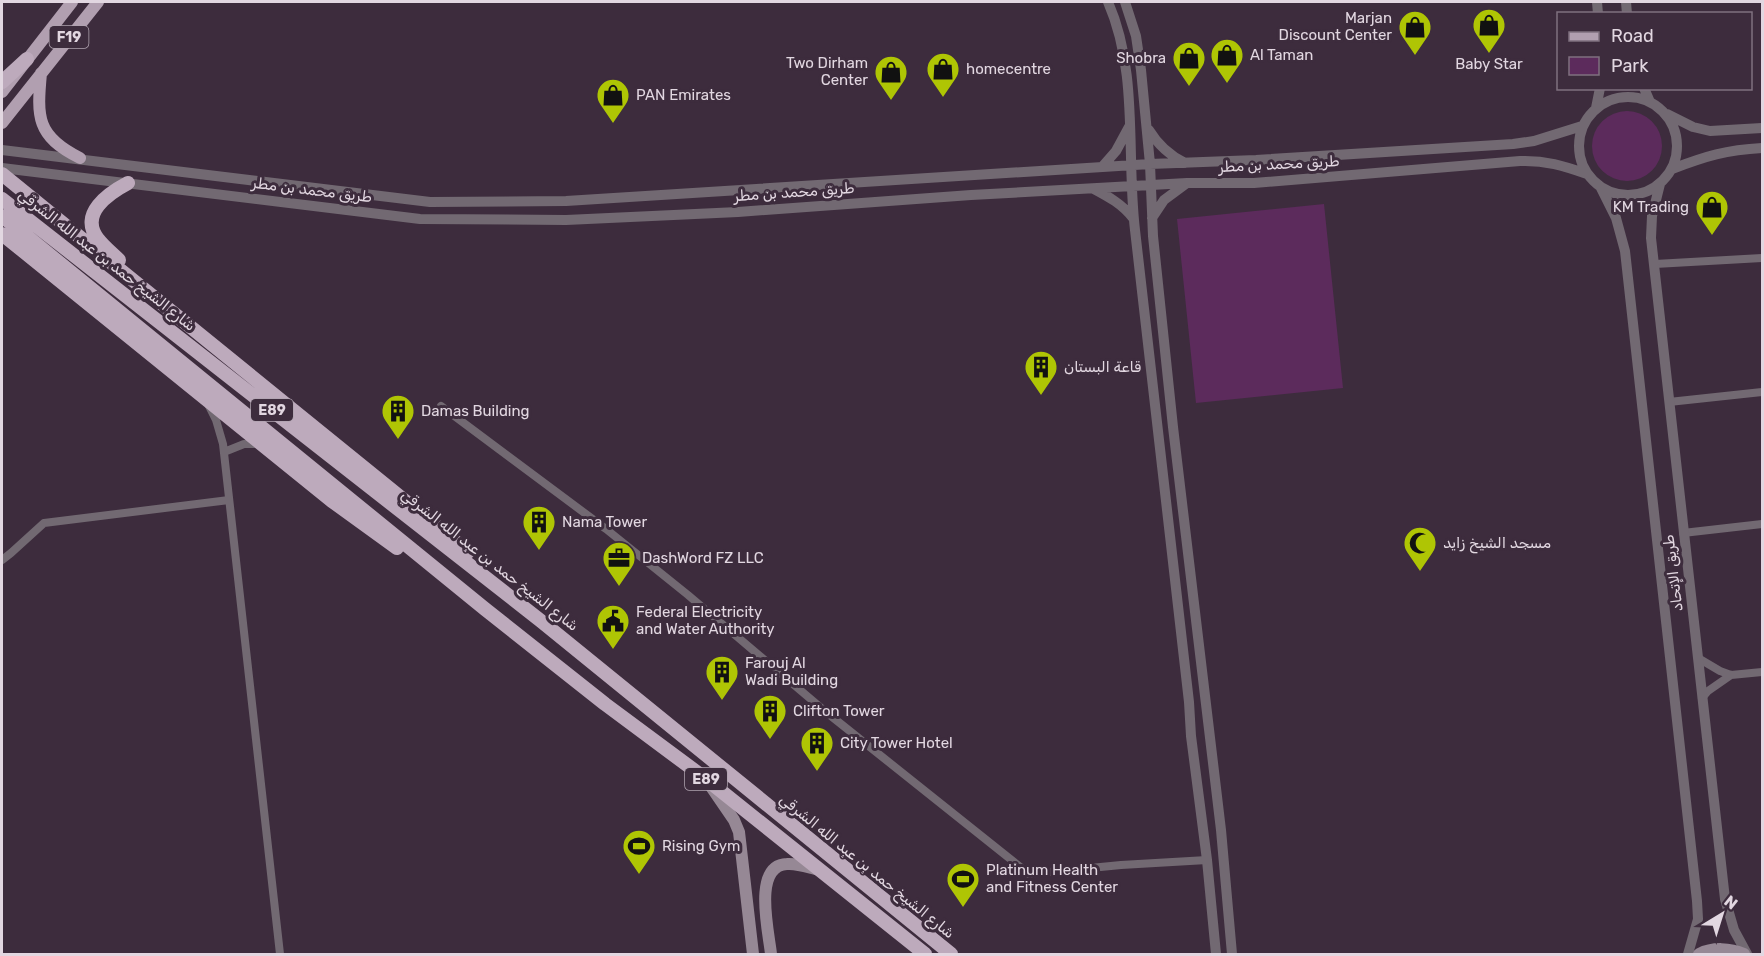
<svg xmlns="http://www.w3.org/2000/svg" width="1764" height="956" viewBox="0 0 1764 956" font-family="Rubik,Vazirmatn,sans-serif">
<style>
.green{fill:#5c2b5c}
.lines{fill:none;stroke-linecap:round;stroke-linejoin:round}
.minor{stroke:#726972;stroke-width:8}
.tertiary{stroke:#726972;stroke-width:10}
.secondary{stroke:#968895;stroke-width:12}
.primary{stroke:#b19fb0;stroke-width:12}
.trunk{stroke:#bdaabc;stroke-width:14}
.labels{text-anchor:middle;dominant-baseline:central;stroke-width:6;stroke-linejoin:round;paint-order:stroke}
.shield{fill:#3d2c3d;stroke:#b0a4b0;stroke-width:1.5}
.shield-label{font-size:14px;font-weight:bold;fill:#e2d7e1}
.poi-label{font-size:15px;fill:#e2d7e1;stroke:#3d2c3d;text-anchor:start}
.street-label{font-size:15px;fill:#e2d7e1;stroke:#3d2c3d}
</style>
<rect width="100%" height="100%" fill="#3d2c3d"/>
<!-- green -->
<path class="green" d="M1592 146a35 35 0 1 1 70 0a35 35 0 1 1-70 0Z
M1324,204L1343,388L1196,403L1177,219Z"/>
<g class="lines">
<!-- minor -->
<path class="minor" d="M1655,264L1762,258
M1669,402L1762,392
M209,406L216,420L223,444L280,954
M441,406L606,529L688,595L826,712L1029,874L1121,865L1207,860
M224,452L244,444H260
M1683,533L1762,524
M2,560L11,553L44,523L229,500
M1698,658L1720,671L1731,675L1762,672
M1702,698L1708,691L1731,675"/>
<!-- tertiary -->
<path class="tertiary" d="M1108,2C1139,73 1126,154 1135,230C1153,387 1171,545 1189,702L1191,736L1207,860L1216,954
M1125,2L1136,36L1141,70L1150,164L1153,236L1173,427L1221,830L1232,954
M1597,2L1598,14
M1626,2L1627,14
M1644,88L1650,102
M1579 146a49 49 0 1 1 98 0a49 49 0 1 1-98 0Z
M1596,108L1600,88
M1667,114L1693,127L1710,131L1762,128
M1149,130C1158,145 1169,155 1185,163
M2,150L430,202L566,201L1150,164L1256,160L1513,144L1534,141L1582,126
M1102,167L1116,151L1129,127
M2,168L420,219L566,220L738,212L971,195L1187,183H1254L1520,161C1545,160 1564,166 1587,174
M1672,169C1706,156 1726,150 1762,148
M1660,184L1652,216L1651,238L1725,899L1734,930L1747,954
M1601,188L1616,218L1625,251L1697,901L1698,919L1688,954
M1094,189C1109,197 1122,204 1133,218
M1152,218L1164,200L1187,183"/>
<!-- secondary -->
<path class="secondary" d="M710,785L734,820L739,832L753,954
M771,954C769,933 752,865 787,864C798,863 810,868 820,870
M1699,954C1713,947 1730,948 1744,954"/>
<!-- primary -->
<path class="primary" d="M41,73C37,117 36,136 80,158
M2,92L72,2
M2,123L98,2"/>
<!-- trunk -->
<path class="trunk" d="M2,82L27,59
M2,174L468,552
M2,199L541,621L951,954
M2,216L485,609L605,704L706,779L925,954
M2,234L332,501L397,548
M119,260C112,253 104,247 98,239C78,214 109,193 128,183"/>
</g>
<!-- icons -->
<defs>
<symbol id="shop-pin" viewBox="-11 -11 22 30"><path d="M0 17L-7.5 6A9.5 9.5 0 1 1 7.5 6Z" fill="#afc504" stroke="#3d2c3d"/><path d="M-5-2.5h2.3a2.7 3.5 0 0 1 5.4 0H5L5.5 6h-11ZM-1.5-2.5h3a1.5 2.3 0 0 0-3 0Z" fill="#111"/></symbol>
<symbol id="building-pin" viewBox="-11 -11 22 30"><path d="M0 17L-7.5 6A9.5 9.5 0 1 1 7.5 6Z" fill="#afc504" stroke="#3d2c3d"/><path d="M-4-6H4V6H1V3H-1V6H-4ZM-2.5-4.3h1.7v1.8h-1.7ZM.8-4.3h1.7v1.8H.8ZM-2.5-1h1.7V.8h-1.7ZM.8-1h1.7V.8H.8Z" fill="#111"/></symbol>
<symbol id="mosque-pin" viewBox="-11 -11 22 30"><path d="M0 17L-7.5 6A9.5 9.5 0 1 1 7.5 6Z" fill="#afc504" stroke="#3d2c3d"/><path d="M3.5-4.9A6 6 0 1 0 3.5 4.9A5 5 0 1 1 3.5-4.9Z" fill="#111"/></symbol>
<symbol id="office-pin" viewBox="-11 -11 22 30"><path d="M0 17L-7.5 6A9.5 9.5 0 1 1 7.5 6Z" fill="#afc504" stroke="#3d2c3d"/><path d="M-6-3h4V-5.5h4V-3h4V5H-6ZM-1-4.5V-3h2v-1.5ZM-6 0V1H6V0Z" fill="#111"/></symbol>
<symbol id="civic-pin" viewBox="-11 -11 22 30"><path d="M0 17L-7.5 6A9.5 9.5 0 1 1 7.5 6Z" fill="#afc504" stroke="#3d2c3d"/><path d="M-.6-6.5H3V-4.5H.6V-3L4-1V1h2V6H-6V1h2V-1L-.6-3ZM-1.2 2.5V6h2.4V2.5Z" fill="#111"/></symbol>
<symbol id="stadium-pin" viewBox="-11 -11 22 30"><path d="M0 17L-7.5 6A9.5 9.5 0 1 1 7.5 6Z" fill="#afc504" stroke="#3d2c3d"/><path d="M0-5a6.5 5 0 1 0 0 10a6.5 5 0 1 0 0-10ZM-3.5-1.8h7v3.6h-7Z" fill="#111"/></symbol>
</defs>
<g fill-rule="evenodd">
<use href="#shop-pin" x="1470" y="6" width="38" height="52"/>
<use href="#shop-pin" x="1396" y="8" width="38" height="52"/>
<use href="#shop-pin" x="1208" y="36" width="38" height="52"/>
<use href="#shop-pin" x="1170" y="39" width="38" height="52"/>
<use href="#shop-pin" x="924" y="50" width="38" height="52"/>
<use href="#shop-pin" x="872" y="53" width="38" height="52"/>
<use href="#shop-pin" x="594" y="76" width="38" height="52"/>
<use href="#shop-pin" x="1693" y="188" width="38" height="52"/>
<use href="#building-pin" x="1022" y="348" width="38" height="52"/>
<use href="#building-pin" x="379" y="392" width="38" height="52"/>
<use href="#building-pin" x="520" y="503" width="38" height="52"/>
<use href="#mosque-pin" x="1401" y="524" width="38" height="52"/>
<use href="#office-pin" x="600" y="539" width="38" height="52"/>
<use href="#civic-pin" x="594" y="602" width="38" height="52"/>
<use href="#building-pin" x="703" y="653" width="38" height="52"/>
<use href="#building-pin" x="751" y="692" width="38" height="52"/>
<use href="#building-pin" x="798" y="724" width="38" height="52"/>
<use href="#stadium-pin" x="620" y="827" width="38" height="52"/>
<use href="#stadium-pin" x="944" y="860" width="38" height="52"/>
</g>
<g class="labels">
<!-- shield labels -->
<g class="shield">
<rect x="49.5" y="26" width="39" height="22" rx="4.5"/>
<rect x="251" y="399" width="42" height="22" rx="4.5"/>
<rect x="685" y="768" width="42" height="22" rx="4.5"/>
</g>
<g class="shield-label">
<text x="69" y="37">F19</text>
<text x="272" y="410">E89</text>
<text x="706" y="779">E89</text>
</g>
<!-- poi labels -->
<g class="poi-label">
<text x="1392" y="18" text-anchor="end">Marjan<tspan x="1392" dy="17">Discount Center</tspan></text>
<text x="1250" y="55">Al Taman</text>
<text x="1166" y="58" text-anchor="end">Shobra</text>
<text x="868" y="63" text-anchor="end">Two Dirham<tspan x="868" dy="17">Center</tspan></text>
<text x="1489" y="64" text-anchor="middle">Baby Star</text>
<text x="966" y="69">homecentre</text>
<text x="636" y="95">PAN Emirates</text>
<text x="1689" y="207" text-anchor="end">KM Trading</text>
<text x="1064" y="367">قاعة البستان</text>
<text x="421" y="411">Damas Building</text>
<text x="562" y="522">Nama Tower</text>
<text x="1443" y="543">مسجد الشيخ زايد</text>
<text x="642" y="558">DashWord FZ LLC</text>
<text x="636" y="612">Federal Electricity<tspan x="636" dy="17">and Water Authority</tspan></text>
<text x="745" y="663">Farouj Al<tspan x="745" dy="17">Wadi Building</tspan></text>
<text x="793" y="711">Clifton Tower</text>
<text x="840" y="743">City Tower Hotel</text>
<text x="662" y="846">Rising Gym</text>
<text x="986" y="870">Platinum Health<tspan x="986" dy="17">and Fitness Center</tspan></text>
</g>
<!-- street labels -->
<g class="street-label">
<text transform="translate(1279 164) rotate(-3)">طريق محمد بن مطر</text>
<text transform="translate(312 190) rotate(7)">طريق محمد بن مطر</text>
<text transform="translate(794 192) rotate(-4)">طريق محمد بن مطر</text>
<text transform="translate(107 260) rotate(38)">شارع الشيخ حمد بن عبد الله الشرقي</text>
<text transform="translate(490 560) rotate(38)">شارع الشيخ حمد بن عبد الله الشرقي</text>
<text transform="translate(1673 573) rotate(-97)">طريق اﻹتحاد</text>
<text transform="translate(867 866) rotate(39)">شارع الشيخ حمد بن عبد الله الشرقي</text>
</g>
</g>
<!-- border -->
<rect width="1764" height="956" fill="none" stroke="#e2d7e1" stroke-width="6"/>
<!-- legend -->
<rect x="1557" y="12" width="195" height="78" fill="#3d2c3d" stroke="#7f707f" stroke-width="1.5"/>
<rect x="1569" y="32" width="30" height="9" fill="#b19fb0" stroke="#7f707f" stroke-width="1.5"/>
<text x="1611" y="42" font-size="18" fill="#e2d7e1">Road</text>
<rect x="1569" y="57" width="30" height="18" fill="#5c2b5c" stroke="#7f707f" stroke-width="1.5"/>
<text x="1611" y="72" font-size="18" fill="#e2d7e1">Park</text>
<!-- north arrow -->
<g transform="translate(1722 914) rotate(38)" stroke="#3d2c3d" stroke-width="4.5" paint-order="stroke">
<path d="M0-4.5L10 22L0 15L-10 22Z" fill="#e2d7e1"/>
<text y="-9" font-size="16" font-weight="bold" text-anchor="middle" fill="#e2d7e1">N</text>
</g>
</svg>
